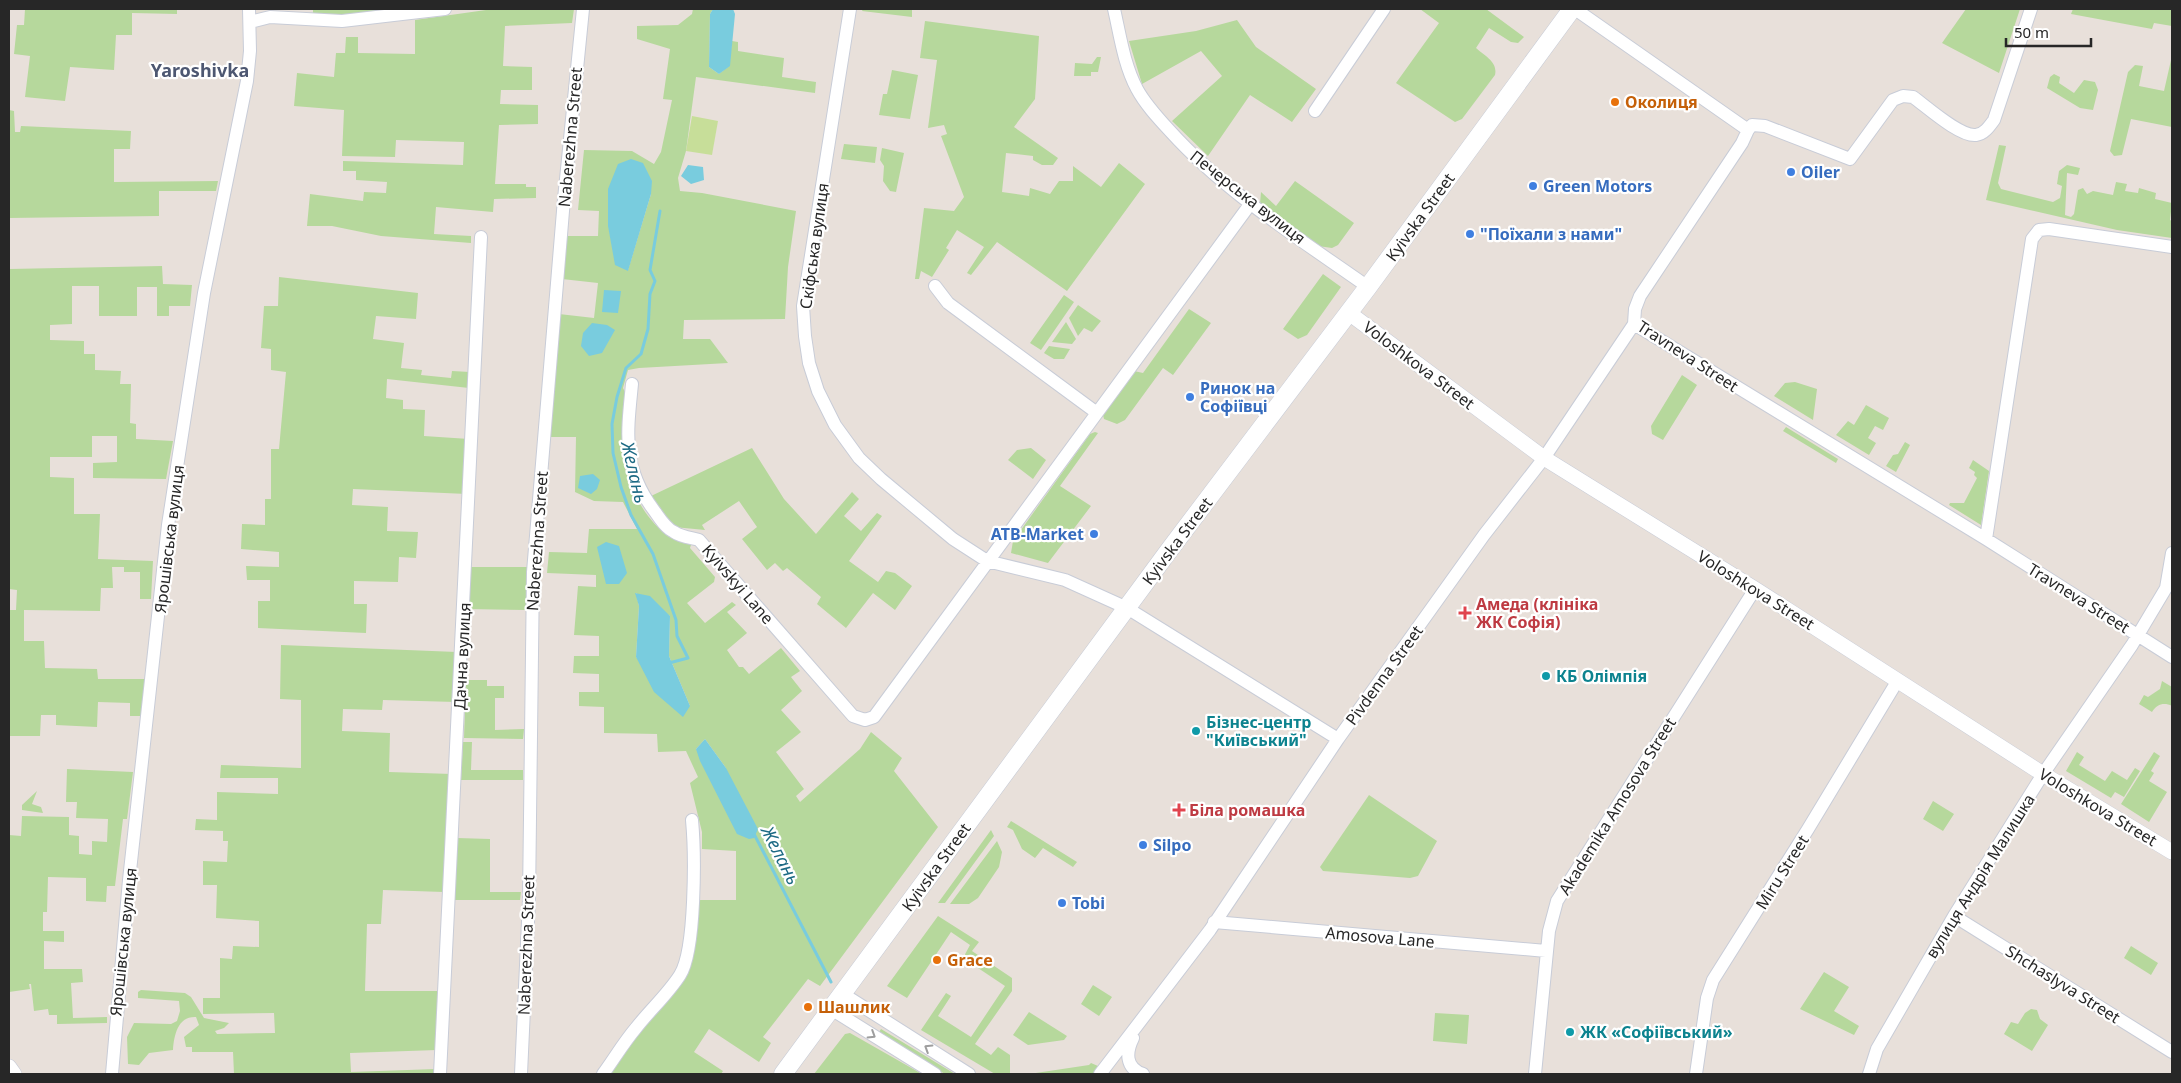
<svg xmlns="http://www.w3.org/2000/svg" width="2181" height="1083" viewBox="0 0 2181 1083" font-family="'Noto Sans',sans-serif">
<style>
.green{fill:#b6d89c;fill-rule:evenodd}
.pitch{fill:#c7de99}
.water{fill:#79ccde}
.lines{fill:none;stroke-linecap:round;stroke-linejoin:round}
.stream{stroke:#79ccde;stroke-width:3}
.minor-casing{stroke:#c8ccd7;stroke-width:14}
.tertiary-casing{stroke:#c8ccd7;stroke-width:16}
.secondary-casing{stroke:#c8ccd7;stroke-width:19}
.minor{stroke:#fff;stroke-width:12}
.tertiary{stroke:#fff;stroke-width:15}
.secondary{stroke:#fff;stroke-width:18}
.oneway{stroke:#9e9e9e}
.food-dot{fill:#e8710a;stroke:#fff;stroke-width:2}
.shop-dot{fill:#3f7fe0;stroke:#fff;stroke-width:2}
.health-dot{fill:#e0444e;stroke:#fff;stroke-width:2}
.culture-dot{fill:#0f9aa8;stroke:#fff;stroke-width:2}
.labels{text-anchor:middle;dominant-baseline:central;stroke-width:4.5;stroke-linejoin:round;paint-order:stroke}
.food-label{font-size:16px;font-weight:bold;fill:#c56008;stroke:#fff;text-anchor:start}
.street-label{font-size:16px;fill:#272727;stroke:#fff}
.shop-label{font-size:16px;font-weight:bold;fill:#366cbe;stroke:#fff;text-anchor:start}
.health-label{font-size:16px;font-weight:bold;fill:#be3a42;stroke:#fff;text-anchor:start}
.culture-label{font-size:16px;font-weight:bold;fill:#0d838f;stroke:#fff;text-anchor:start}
.neighbourhood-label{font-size:18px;font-weight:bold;fill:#4d5771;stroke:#fff}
.water-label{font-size:18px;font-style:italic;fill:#1d6a84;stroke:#fff}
</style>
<rect width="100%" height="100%" fill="#e8e0da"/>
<!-- green -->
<path class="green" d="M25,9H177V14L132,13V35H116L114,70L70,67L65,101L25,97L30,56L14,54L17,25H24Z
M313,9H403L338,16L313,15Z
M493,9H574L572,23L505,26L503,66L532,67V90H501L500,104L538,105V124L499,125L495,184H526V187H536V198L494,199L493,212L436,207L434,234L471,236V243L381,236L332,226H307L310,194L363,201L364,192L386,193L387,182L356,180V171H343V161L463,165L464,142L396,140L395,157L342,156L344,110L294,106L297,73L334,77L336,53H345L346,37H358V53L415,54V20Z
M693,9H713L710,14L709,67L719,74L729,66L732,41L738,42V51L784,58L782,77L816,82L815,93L696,77L686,151L678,178L680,191L702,193L796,211L788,267L785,319L684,320L683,339H710L728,363L639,368L628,370L623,388L627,396C626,412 622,429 622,446C622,475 642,517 666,534C673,539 683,542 691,545L690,548L715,577L714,582L687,603L705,623L732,602L736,605L727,612L747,633L727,650L739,667H743L749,674L781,648L800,671L791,677L802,691L781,710L801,732L776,752L804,789L796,796L800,802L860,749L871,732L902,758L894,771L938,827L820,986L808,979L763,1037L771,1043L759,1062L709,1029L694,1052L723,1071L721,1074H610L640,1032L683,980L698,900H736V851L702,849V832L690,783L698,777L686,751L658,752L657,734L604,733V707L579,706V692H599V674L573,673L574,656H599V636L574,635L578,586L596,587V575L547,573L549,552L587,553L589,529H637L623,502L594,501L575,492L576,437H549L559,314L594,318L598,283L562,279L564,236H598L599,211L578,210L584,150L632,151L654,164L661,152L672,100L663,99L670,49L637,39V26L678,25L692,14ZM608,189L651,194L628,270ZM636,593L670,616L669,656L690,706L636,657L639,606ZM705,739L726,768L696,749Z
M863,9H912V17L862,11Z
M1420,9H1486L1524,37L1518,43L1511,42L1489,28L1476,48C1485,56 1498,62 1495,75L1462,119L1455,122L1396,83L1439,23Z
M1966,9H2020L1999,73L1942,43Z
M2073,9H2172V26L2154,23L2152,29L2071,14Z
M1237,20L1256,47L1316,89L1292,122L1250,95L1208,156L1172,121L1222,76L1201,51L1142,84L1129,41L1196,31Z
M925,21L1039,36L1035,99L1014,127L1058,158L1053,165H1042L1033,160V156L1006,153L1002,192L1029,196L1030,188L1050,194L1059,181H1073V166L1101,187L1119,163L1145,184L1067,291L997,242L971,275L967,273L984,247L957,230L946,248L949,250L932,277L921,271L919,279H915L924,208L954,211L964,197L941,136L947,134L944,125L928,128L937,60L920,58Z
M1097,57H1101L1098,72H1091V76H1074L1075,63L1092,64Z
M2171,60L2172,127L2131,119L2122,155L2114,156L2110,151L2128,72L2135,65L2143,66L2139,86L2164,91Z
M892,70L918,75L910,119L879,115L883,94H887Z
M2054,74L2060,77L2059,83L2074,93L2084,80L2095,82L2098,90L2093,110L2080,108L2047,88L2050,77Z
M9,110L14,111L15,132H20L21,126L131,131L130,149H114V182L218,181L216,191H159V216L9,218Z
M844,144L877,147L875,163L841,159Z
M1999,145L2006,146L1998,183L2001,189L2053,202L2060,198L2062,186L2057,184L2059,171L2067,165L2080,168L2078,175L2067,173L2065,215L2071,217L2074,214L2078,190L2083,188L2087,194L2093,191L2113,195L2116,182L2127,184L2125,191L2138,193L2139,188L2156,193L2155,199L2172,203L2170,220L2172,221V238L2117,230L1986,200Z
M882,148L904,153L896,192L890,191L883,181L884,166L880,160Z
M1295,181L1354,223L1338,245L1332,248L1318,246L1260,204L1261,192L1276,206Z
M162,266L163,284L192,285L190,306H169V316H157V287H137V316H99V286H72V324L50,325V340L84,341V354H95V370L121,371L120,384H131L130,423L136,424V439L173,441L166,479L93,478V463L117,462V436H92V457H50V477L74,478V514H100L98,559L153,561L151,599H140V572H124V567H112L113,588H101L100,611L24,610V641H44L45,668L97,669L98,679H145L141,716H130V703L98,702L97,727L56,725V715H41L40,736H9V610H16L17,590L9,589V269Z
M1323,274L1341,287L1307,335L1298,339L1283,329Z
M279,277L418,293L416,319L376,316L373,339L404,343L401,368L422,370L421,375L451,378L452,371L470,372L469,388L387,379L386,398L403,400V409L425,410L424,436L469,439L467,494L353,489L352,505L388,507L387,531L418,532L416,558L399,557L398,582L354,581V604H367L366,633L258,628V601H270V580H247L246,566L279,567V552L241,549L242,524L265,525V499H271V449H279L286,372L271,370V349L261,348L264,306H278Z
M1064,295L1074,302L1041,350L1030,343Z
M1078,305L1101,321L1092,332L1084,328L1078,336L1069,318Z
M1189,309L1211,323L1173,375L1163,368L1125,420L1117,424L1104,419L1103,415L1134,371L1143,373Z
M1066,322L1076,339L1072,344L1052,342Z
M1049,346L1070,349L1064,359H1054L1044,353Z
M1682,375L1697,385L1663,440L1652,434L1651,426Z
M1795,382L1817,389L1813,420L1774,396L1785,383Z
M1866,405L1889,418L1883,430L1875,426L1868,438L1876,443L1869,455L1836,435L1848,421L1854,425Z
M1786,427L1838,459L1836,463L1783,431Z
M1095,432L1098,433L1060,486L1091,506L1048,563L1011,553L1013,541L1090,434Z
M1905,442L1910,445L1896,472L1886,466L1893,455L1898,454Z
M752,448L784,499L816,534L852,492L859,499L844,516L861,531L877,513L882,516L849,561L878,582L886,571L895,573L912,586L895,610L873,593L846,628L817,604L821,597L787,568L783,571L775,563L767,570L742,539L757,527L739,501L702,525L705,530L674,527L651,496Z
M1031,448L1046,460L1033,479L1008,460L1017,450Z
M1973,460L1989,471L1981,525L1949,505L1950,503H1964L1977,478L1974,475L1975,472L1969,468Z
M469,567H527L526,610L466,609Z
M281,645L457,652L456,702L383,700L382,710L343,709L342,731L390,733L389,772L452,774L444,892L383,890L381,924H367L365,991H437V1050L350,1053L351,1072L436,1069V1074H234L233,1052H192V1047H186L184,1037L199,1025L196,1017C178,1016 174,1035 173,1050L149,1053L139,1065L128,1064L127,1037L134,1023L171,1024L177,1021L180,1011L179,1001L138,998V992L141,990L185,993L191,997L204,1018L229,1023L224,1028L215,1031L217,1034L275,1033L274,1013L203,1014V998H220V958L232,959L233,946L259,947V921L216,918L217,885H203V861L227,862L228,841H223V831L195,830L196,819L217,820V792L278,794V778H220L221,765L301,768V700L280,699Z
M466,680H487V686H504V698H495V730L524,729L523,739L464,738Z
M2162,681L2172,687V706C2164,702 2157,704 2152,712L2139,704L2144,695L2148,697L2160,689Z
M463,742H472L471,770H523V780H461Z
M2077,752L2084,757L2079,765L2105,781L2112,771L2127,780L2135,768L2140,771L2124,797L2115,792L2111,798L2066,771Z
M2154,752L2160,756L2151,771L2154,773L2149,781L2167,792L2149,822L2121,804Z
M67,769L133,772L127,819H123L115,886H107L106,902L86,901V878L48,877L47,912H43V931H64V942L44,941V969H82L83,982L71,983L73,1018L107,1017V1023L57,1024V1015H49L48,1009L34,1011L31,984H29L30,989L9,992V835L21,836L22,816L69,817V835L79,836V854L92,855V841L107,842L108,819L76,818L77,802H66Z
M37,791L32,804L41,807L43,813L22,810V805Z
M1369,795L1437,841L1418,876L1410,878L1323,871L1320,867Z
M1933,801L1954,814L1943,831L1923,819Z
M1011,821L1077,862L1073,867L1043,848L1035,858L1022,849L1013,830L1007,827Z
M991,830L994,836L945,903H938Z
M457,838L490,839V892H521L520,900H453Z
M997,841L1002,852L999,867L978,898L969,904H950Z
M938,916L979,942L972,951L1012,978V991L975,1044L991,1055L998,1047L1010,1055V1074H995L921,1030L946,993L951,996L938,1016L971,1037L1005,986L963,958L970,945L951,932L907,998L887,986Z
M2131,946L2158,963L2151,975L2124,958Z
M1824,972L1849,987L1834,1011L1859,1026L1854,1035L1800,1009Z
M1093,985L1112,997L1099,1016L1081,1004Z
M2031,1009L2037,1010L2040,1019L2048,1025L2032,1051L2004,1034L2011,1022L2018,1024L2025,1013Z
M1029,1012L1067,1036L1064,1040L1028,1045L1013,1035Z
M1435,1013L1469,1015L1467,1044L1433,1041Z
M881,1029L955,1074H945L878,1034Z
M850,1033L922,1074H814L845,1034Z
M1091,1063L1098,1066L1093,1074H1029L1089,1065Z"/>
<!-- pitch -->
<path class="pitch" d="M692,116L718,121L712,155L686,151Z"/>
<!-- water -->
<path class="water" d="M713,9H733L735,14L730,66L719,74L709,67L710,14Z
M631,159L643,163L652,181L651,194L628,271L615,265L608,226V189L618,164Z
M688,165L703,167L704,180L691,184L681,176Z
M604,290L621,291L618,313L602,312Z
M592,323L607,325L615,330L602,353L589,356L581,346L583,333Z
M593,474L600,480L597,489L591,494L578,488L580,476Z
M606,542L619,546L627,573L619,584H606L597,547Z
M635,593L650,596L670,616L669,656L690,706L683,717L654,692L636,657L639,606Z
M705,739L726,768L758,829L754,838L749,839L737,834L700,761L696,749Z"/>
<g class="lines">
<!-- stream -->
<path class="stream" d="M660,211L650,270L655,281L650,294L648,329L641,354L626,368L617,397L612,424L613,453L621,487L631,515L653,554L676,620L677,636L688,658L669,663
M753,832L831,982"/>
<defs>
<path id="minor" d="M850,9L803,306L805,336L809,363L818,391L835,425L859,458L881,479L953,539L987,561L1065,580L1127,608L1338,739
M1114,9C1120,35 1124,65 1137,89C1145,104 1158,118 1170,131C1226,193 1300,239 1368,287
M250,22L270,17L342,21L445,9
M1315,111L1384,9
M1748,130L1752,125L1765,126L1850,159L1893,100L1903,96L1913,97C1927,107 1960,137 1976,135C1984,134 1989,127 1994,120L2031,9
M935,286L948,303L1097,413
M1634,324L1986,539L2172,657
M632,384C627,434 622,467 653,509C659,517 665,528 674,532C681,537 692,538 699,540L853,716L865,720L874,717L1251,203
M1986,539L2032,239L2039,230L2049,229L2172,247
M1954,916L2172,1052
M1214,922L1546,951
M843,994L969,1074
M831,1009L935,1074
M1133,1038C1126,1052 1125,1068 1143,1074
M112,1074L129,880L168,525L204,293L247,81L250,51L249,9
M440,1074L481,237
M521,1074L529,900L533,572L564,199L583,9
M603,1074C614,1059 624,1042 636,1028C650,1010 668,994 680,975C696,950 695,852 692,820
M1100,1074L1210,930L1338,739L1484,535L1544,458L1634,324L1635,309L1640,296L1742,143L1748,130L1575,9
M1535,1074L1549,931L1557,901L1755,589
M1696,1074L1707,998L1713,980L1808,829L1898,680
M1869,1074L1877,1049L1954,916L2043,774L2132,645L2166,588L2172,553"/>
<path id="tertiary" d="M1349,313L1544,458L1755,589L2043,774L2172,852
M9,1067L14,1074"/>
<path id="secondary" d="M783,1074L1170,549L1368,287L1572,9"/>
</defs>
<!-- minor casing -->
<use href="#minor" class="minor-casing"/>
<!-- tertiary casing -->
<use href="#tertiary" class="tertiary-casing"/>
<!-- secondary casing -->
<use href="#secondary" class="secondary-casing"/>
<!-- minor -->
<use href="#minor" class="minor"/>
<!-- tertiary -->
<use href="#tertiary" class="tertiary"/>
<!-- secondary -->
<use href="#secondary" class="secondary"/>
</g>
<!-- one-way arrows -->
<defs><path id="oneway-chevron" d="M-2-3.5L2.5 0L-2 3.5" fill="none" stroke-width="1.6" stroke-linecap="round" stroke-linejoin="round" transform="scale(1.25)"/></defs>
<g class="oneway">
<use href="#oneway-chevron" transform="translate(872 1035) rotate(32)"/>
<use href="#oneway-chevron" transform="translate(928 1048) rotate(-148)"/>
</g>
<!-- markers -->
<g class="food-dot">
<circle cx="1615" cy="102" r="5"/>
<circle cx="937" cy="960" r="5"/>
<circle cx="808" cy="1007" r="5"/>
</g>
<g class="shop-dot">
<circle cx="1791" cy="172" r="5"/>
<circle cx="1533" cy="186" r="5"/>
<circle cx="1470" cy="234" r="5"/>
<circle cx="1190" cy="397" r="5"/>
<circle cx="1094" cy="534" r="5"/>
<circle cx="1143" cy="845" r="5"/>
<circle cx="1062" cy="903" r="5"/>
</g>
<g class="health-dot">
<path d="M1462.5 605.5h5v5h5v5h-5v5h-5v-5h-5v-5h5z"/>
<path d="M1176.5 802.5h5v5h5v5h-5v5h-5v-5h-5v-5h5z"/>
</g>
<g class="culture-dot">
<circle cx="1546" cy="676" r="5"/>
<circle cx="1196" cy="731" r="5"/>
<circle cx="1570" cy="1032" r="5"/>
</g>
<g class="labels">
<!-- food labels -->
<g class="food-label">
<text x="1625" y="102">Околиця</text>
<text x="947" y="960">Grace</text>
<text x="818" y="1007">Шашлик</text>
</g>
<!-- street labels -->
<g class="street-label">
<text transform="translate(570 137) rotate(-85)">Naberezhna Street</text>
<text transform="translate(1248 197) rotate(38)">Печерська вулиця</text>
<text transform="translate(1420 217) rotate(-54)">Kyivska Street</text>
<text transform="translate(814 246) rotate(-82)">Скіфська вулиця</text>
<text transform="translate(1688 356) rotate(33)">Travneva Street</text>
<text transform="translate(1419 365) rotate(37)">Voloshkova Street</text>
<text transform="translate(169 539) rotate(-83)">Ярошівська вулиця</text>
<text transform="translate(537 541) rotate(-86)">Naberezhna Street</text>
<text transform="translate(1177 541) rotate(-53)">Kyivska Street</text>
<text transform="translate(738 584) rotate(49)">Kyivskyi Lane</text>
<text transform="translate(1756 590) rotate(32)">Voloshkova Street</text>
<text transform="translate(2079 598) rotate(32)">Travneva Street</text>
<text transform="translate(462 656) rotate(-87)">Дачна вулиця</text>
<text transform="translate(1384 675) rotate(-54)">Pivdenna Street</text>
<text transform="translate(1617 806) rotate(-58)">Akademika Amosova Street</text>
<text transform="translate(2098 807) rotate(31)">Voloshkova Street</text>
<text transform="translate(936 867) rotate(-54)">Kyivska Street</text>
<text transform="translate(1782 872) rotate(-58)">Miru Street</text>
<text transform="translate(1980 876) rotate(-58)">вулиця Андрія Малишка</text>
<text transform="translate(1380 937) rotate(5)">Amosova Lane</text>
<text transform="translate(123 942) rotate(-84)">Ярошівська вулиця</text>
<text transform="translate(526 945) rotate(-88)">Naberezhna Street</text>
<text transform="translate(2063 984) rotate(32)">Shchaslyva Street</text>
</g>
<!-- shop labels -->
<g class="shop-label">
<text x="1801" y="172">Oiler</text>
<text x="1543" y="186">Green Motors</text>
<text x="1480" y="234">"Поїхали з нами"</text>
<text x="1200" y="388">Ринок на<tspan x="1200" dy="18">Софіївці</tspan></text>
<text x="1084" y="534" text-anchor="end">ATB-Market</text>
<text x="1153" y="845">Silpo</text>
<text x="1072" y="903">Tobi</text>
</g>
<!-- health labels -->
<g class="health-label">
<text x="1476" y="604">Амеда (клініка<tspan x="1476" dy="18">ЖК Софія)</tspan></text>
<text x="1189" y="810">Біла ромашка</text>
</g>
<!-- culture labels -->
<g class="culture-label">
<text x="1556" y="676">КБ Олімпія</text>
<text x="1206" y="722">Бізнес-центр<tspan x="1206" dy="18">"Київський"</tspan></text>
<text x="1580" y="1032">ЖК «Софіївський»</text>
</g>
<!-- neighbourhood labels -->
<g class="neighbourhood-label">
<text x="200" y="70">Yaroshivka</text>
</g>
<!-- water labels -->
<g class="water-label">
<text transform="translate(635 472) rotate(77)">Желань</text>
<text transform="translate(781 855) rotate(63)">Желань</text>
</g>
</g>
<!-- border -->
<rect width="2181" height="1083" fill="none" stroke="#272727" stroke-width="20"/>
<!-- scale -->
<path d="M2006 38v8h85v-8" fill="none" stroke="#272727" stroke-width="2.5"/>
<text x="2014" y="38" font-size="15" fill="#272727" stroke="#ffffff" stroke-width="4" paint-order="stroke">50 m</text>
</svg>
